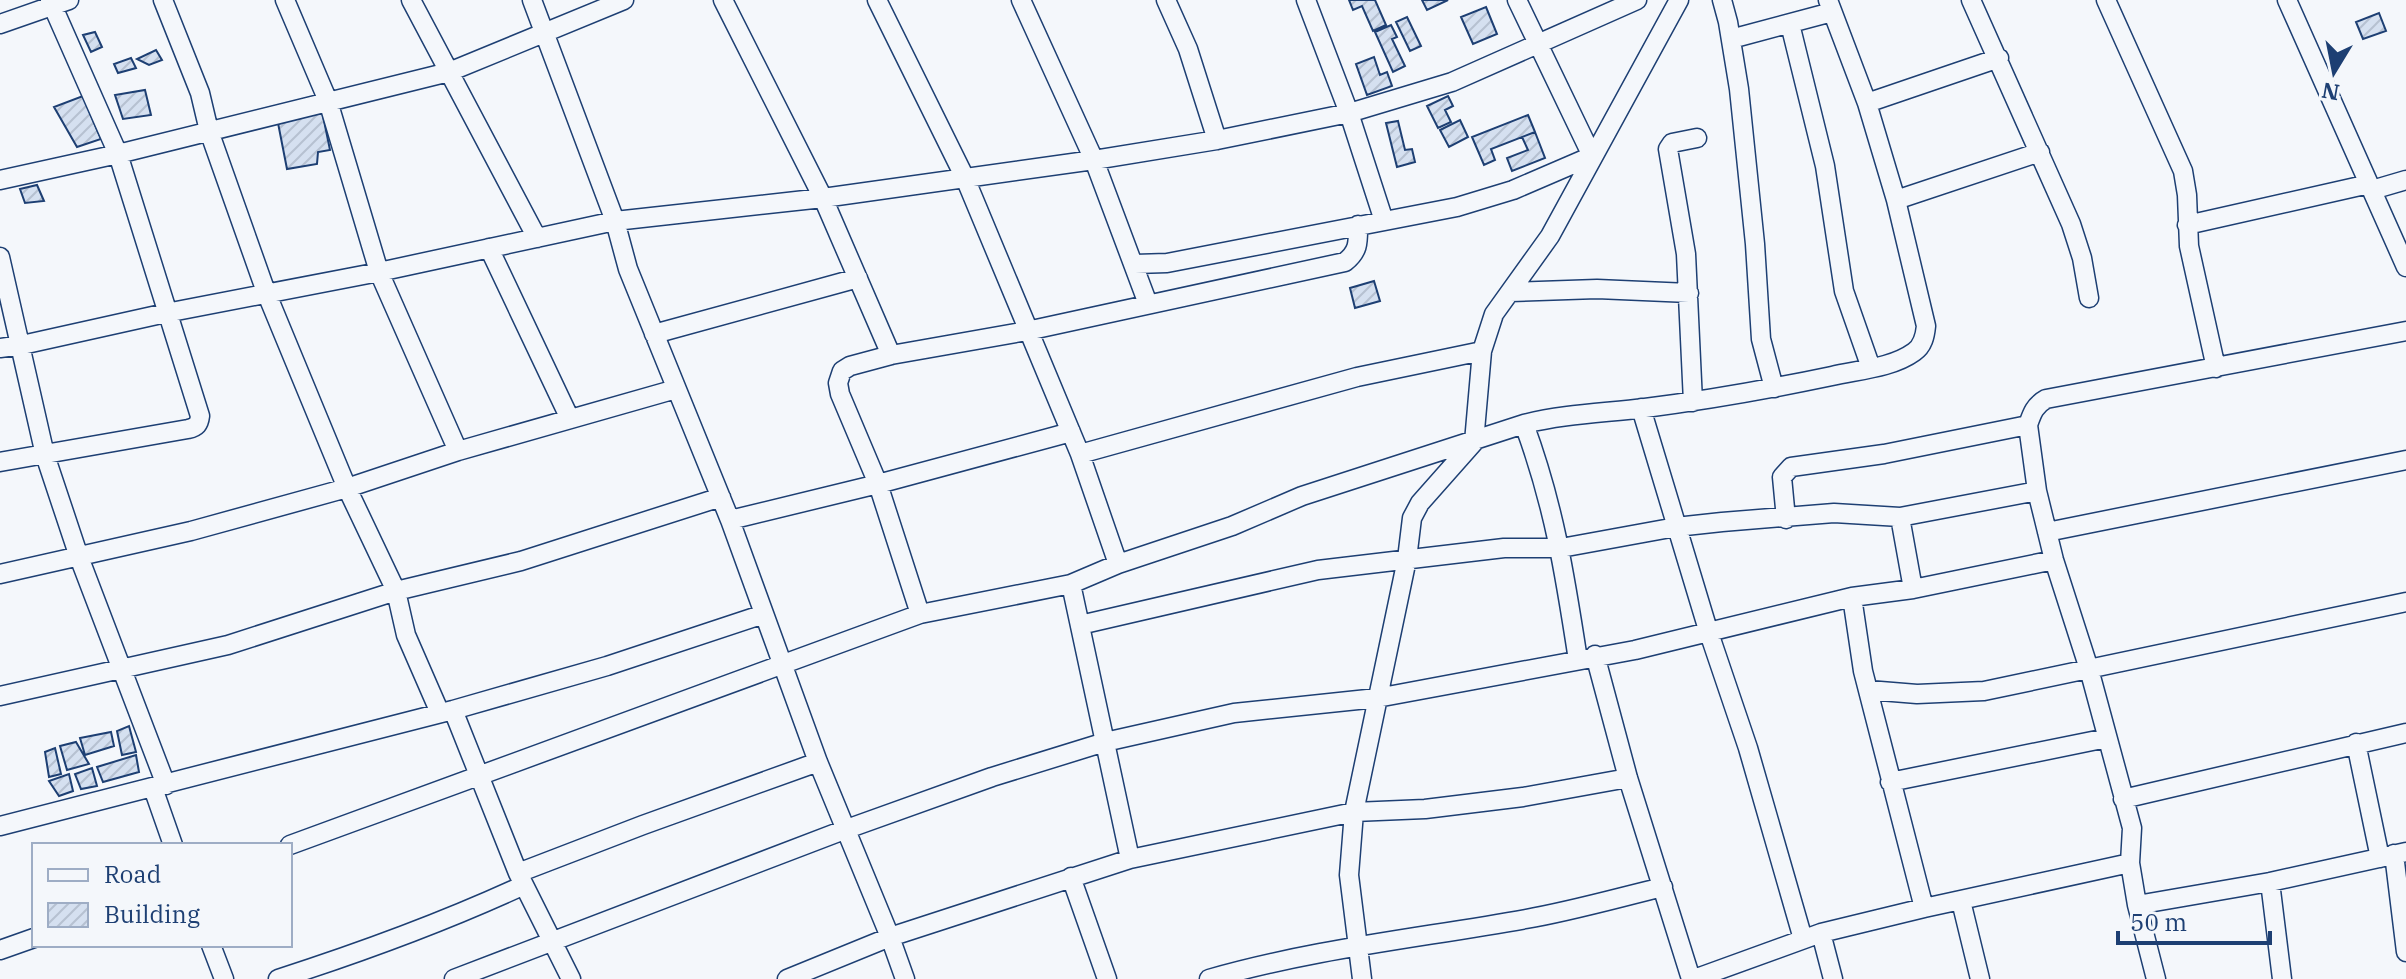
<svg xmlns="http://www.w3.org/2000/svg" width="2406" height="979" viewBox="0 0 2406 979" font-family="'IBM Plex Serif',serif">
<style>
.building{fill:url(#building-hatch);stroke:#1d3f73;stroke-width:2}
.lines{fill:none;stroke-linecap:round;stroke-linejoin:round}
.street-casing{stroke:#1d3f73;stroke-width:21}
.street{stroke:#f4f7fb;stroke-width:18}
</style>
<defs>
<pattern id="building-hatch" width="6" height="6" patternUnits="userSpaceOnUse" patternTransform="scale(2)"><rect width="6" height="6" fill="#d5e0f0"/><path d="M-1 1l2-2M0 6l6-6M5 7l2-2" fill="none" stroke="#b6c1d1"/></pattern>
</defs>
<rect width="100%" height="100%" fill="#f4f7fb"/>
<!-- building -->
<path class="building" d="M1349,0H1375L1386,25L1373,31L1362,6L1353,10Z
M1422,0H1448L1427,10Z
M1486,7L1497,34L1473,44L1461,17Z
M2379,13L2386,31L2363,39L2356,22Z
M1407,17L1421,46L1410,51L1396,22Z
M1391,25L1397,37L1392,39L1405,66L1393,72L1375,32Z
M95,32L102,47L91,52L83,35Z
M156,50L162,60L149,65L137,59Z
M1374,57L1380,75L1387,72L1392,86L1367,95L1356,64Z
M131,58L136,68L118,73L114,64Z
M145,90L151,115L123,119L115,95Z
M83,96L101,139L77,147L54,107Z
M1448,96L1453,106L1445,110L1451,122L1438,128L1427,106Z
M322,111L330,150L318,152L317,164L287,169L278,123Z
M1528,115L1535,132L1491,149L1495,160L1484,165L1472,137Z
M1460,120L1468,137L1449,147L1440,130Z
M1398,121L1405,150L1412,149L1415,162L1397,167L1386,123Z
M1535,132L1545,158L1512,171L1507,158L1528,150L1522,137Z
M37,185L44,201L25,203L20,189Z
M1374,281L1380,301L1355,308L1350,288Z
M129,726L136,752L122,755L117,731Z
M111,732L114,746L85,755L80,738Z
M76,742L89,764L67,770L60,746Z
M55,748L61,774L49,777L45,752Z
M136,755L139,772L103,782L97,767Z
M92,768L97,786L81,789L75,774Z
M69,774L73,791L59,796L49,781Z"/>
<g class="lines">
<defs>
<path id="street" d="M163,0L200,93L209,131L266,292L347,488L396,591L406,635L440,713
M285,0L328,101L379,272L458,451
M411,0L537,238
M532,0L615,221L628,269L730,520L818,762L890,937L905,979
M723,0L823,198L891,355
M877,0L965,178L1080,454L1118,564
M1021,0L1094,160L1148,304
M1166,0L1188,49L1217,140
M1306,0L1349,113L1384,221
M1722,0L1728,22L1739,89L1755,244L1761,339L1774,388
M1971,0L2071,224L2082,258L2089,298
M2106,0L2183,171L2187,195L2189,246L2216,368
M2287,0L2406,267
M0,24L69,0
M1790,24L1825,166L1844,291L1871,368
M1731,39L1832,12
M1867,103L1999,58
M0,180L118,154L449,72L624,0
M2372,190L2406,180
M1896,200L2040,152
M2187,225L2369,184
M489,248L570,419
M0,257L45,455L79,557L166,785
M1135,264L1167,263L1457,207L1513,190L1592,156L1517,0
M1510,292L1597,289L1689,293
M654,334L858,278
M0,348L22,345L166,313L379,272L615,221L823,198L1094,160L1217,140L1349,113L1452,82L1637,0
M1693,402L1686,254L1668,149L1672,143L1697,138
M1641,408L1708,630L1748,748L1803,939
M1524,424C1554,505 1565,575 1578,660
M1080,454L1357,377L1482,351
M0,462L188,429C197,427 199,424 200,416L118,154L50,0
M1900,517L1913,589
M1786,519L1782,477L1791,467L1884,454L2028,425
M730,520L878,484L1071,432
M2047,532L2406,460
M0,574L191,531L347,488L458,451L676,389
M1071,584L1130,859
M1852,597L1863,671L1924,908
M920,614L878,484L840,394L838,383L842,371L850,366L891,355L1027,331L1345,262C1359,251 1358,242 1358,225
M1080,625L1318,570L1504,548H1561L1676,527L1722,522L1834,513L1900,517L2037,491
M1595,655L1628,778L1691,979
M1868,690L1917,694L1984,691L2406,602
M0,696L228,645L396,591L521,561L721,497
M453,710L518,873L571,979
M2356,743L2380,858
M1890,782L2107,738
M153,788L173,845
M2123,799L2406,733
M0,826L453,710L607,666L764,614
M290,845L920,614L1071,584L1118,564L1232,526L1302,496L1524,424C1564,414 1604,413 1645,408C1708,400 1770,389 1832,376C1858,370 1892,368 1914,352C1923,346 1925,336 1926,326L1896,200L1867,103L1828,0
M2394,854L2406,952
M518,873L643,825L818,762
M1071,877L1107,979
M2270,882L2282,979
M1961,901L1980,979
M2137,905L2270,882L2406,852
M1821,933L1833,979
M211,945L224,979
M0,950L34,938
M278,979C362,952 444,922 524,885
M454,979L844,830L992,777L1105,742L1234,713L1377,698L1635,650L1852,597L1913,589L2054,560
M787,979L890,937L1130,859L1354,812L1425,809L1523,797L1628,778
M1209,979C1313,949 1420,938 1526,919C1572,911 1617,898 1663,887
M1362,979L1349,875L1354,812L1407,559L1412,518L1420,503L1474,442L1482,351L1494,314L1550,236L1679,0
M1694,979L1821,933L1924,908L2130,863
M2156,979L2137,905L2130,863L2132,828L2089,669L2054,560L2037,491L2028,425C2032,413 2035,405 2046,399L2406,331"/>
</defs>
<!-- street casing -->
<use href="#street" class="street-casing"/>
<!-- street -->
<use href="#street" class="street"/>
</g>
<!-- legend -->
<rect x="32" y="843" width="260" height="104" fill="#f4f7fb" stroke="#9eadc5" stroke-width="2"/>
<rect x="48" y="869" width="40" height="12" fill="#f4f7fb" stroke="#9eadc5" stroke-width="2"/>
<text x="104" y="883" font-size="24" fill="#1d3f73">Road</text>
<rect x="48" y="903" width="40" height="24" fill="url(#building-hatch)" stroke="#9eadc5" stroke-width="2"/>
<text x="104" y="923" font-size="24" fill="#1d3f73">Building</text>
<!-- north arrow -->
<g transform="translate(2334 72) rotate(190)" stroke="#f4f7fb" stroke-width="6" paint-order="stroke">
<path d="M0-6L14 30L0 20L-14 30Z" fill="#1d3f73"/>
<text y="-12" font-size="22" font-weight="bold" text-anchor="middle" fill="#1d3f73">N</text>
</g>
<!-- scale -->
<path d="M2118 931v12h152v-12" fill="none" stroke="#1d3f73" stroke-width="4"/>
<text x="2130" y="931" font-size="24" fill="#1d3f73" stroke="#f4f7fb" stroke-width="6" paint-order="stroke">50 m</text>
</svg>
